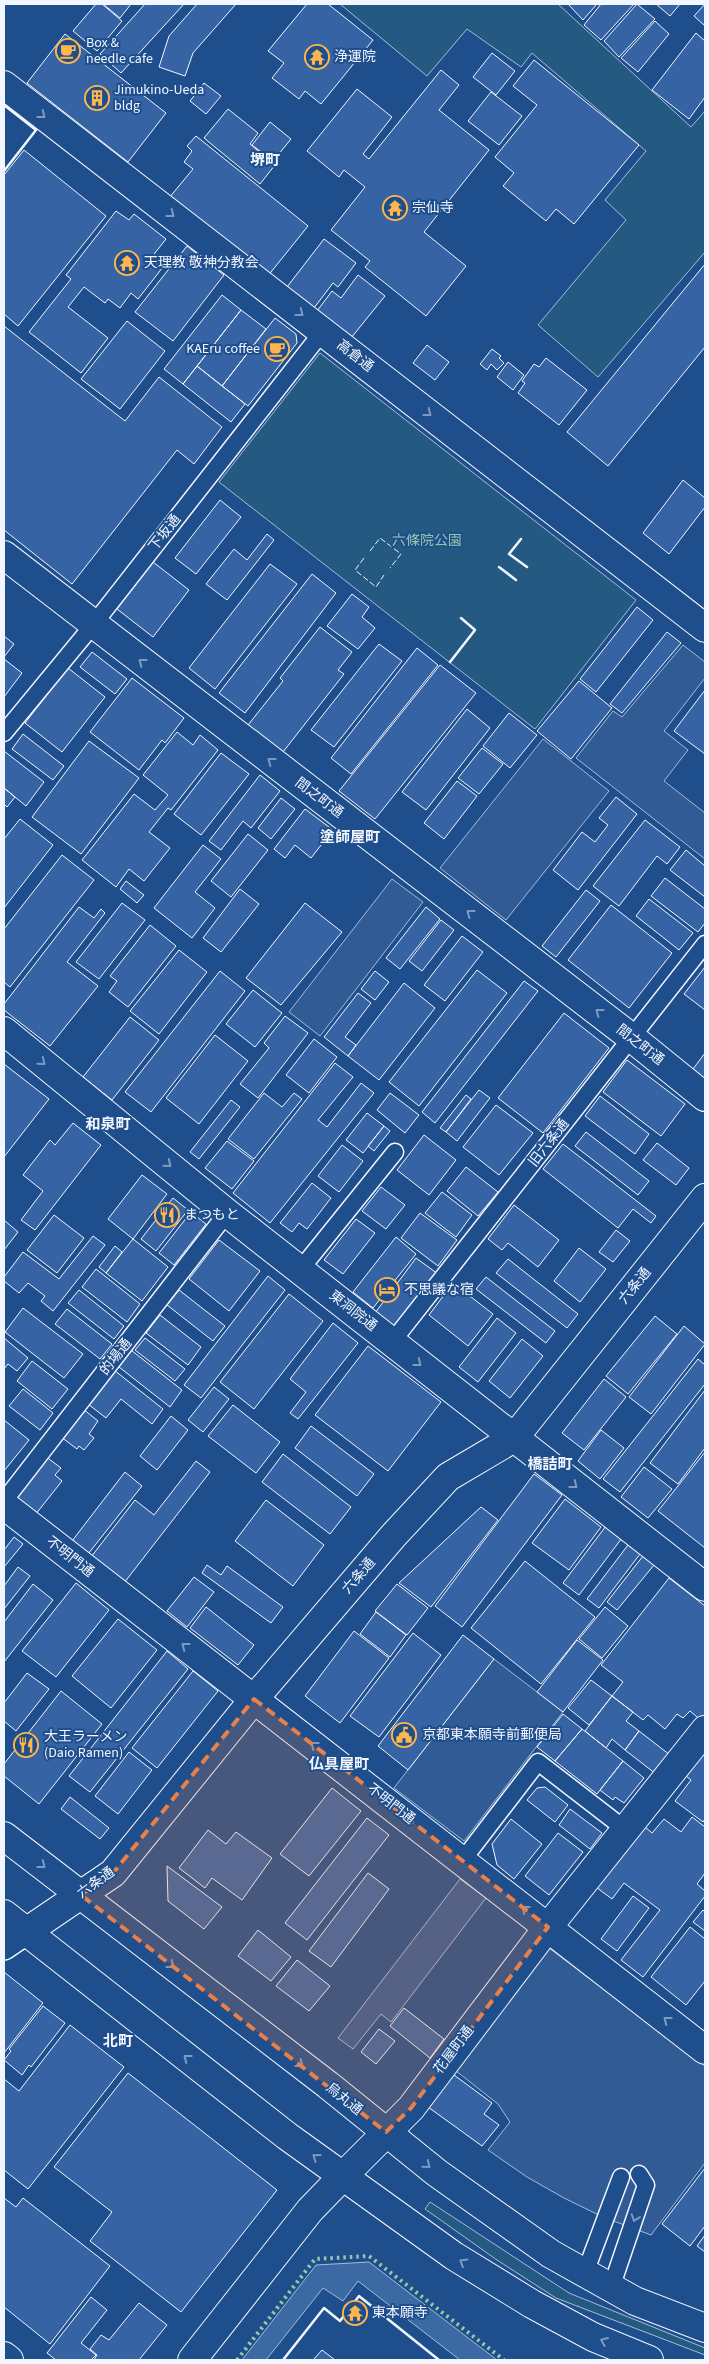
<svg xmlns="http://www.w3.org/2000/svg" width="709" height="2364" viewBox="0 0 709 2364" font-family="'Source Sans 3','Noto Sans JP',sans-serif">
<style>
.green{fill:#245a82;stroke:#a8bbd7}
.parking{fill:#305b95;stroke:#a8bbd7}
.water{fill:#3b69a3;stroke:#a8bbd7}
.building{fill:#3563a3;stroke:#f2f6ff}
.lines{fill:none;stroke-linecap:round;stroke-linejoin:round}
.service-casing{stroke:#f2f6ff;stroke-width:19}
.pedestrian-casing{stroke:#f2f6ff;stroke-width:28}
.minor-casing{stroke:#f2f6ff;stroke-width:30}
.tertiary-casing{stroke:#f2f6ff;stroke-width:30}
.trunk-casing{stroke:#f2f6ff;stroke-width:30}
.service{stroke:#1f4e8c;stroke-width:16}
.pedestrian{stroke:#1f4e8c;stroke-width:25}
.minor{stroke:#1f4e8c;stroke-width:28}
.tertiary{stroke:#1f4e8c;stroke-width:28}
.trunk{stroke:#1f4e8c;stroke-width:28}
.hedge{stroke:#97c8a6;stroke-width:4;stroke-dasharray:2.5 4;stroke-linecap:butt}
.fence{stroke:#f2f6ff;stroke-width:1;stroke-dasharray:6 2.5;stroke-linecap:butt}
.wall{stroke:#f2f6ff;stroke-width:2.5}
.oneway{stroke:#7e9ac0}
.marked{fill:#ea8049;fill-opacity:0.2;stroke:#ea8049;stroke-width:4;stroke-dasharray:10 6;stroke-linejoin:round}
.labels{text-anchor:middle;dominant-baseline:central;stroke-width:4;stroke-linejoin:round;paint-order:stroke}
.poi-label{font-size:14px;fill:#f2f6ff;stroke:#1f4e8c;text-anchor:start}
.street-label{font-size:14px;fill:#f2f6ff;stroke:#1f4e8c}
.park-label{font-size:14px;fill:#97c8a6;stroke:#1f4e8c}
.neighbourhood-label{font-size:15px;font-weight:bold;fill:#f2f6ff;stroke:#1f4e8c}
</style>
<rect width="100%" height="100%" fill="#1f4e8c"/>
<!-- green -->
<path class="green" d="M340,4H558L691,127L705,111V252L598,377L538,325L626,220L605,200L646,151L532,53L521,67L467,29L427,76Z
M320,353L636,600L535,729L219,482Z
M430,2202L569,2293L705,2348V2355L556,2298L497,2260L425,2209Z"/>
<!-- parking -->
<path class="parking" d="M683,645L705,662V678L664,731L688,750L664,781L705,813V859L576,758L613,711L622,717Z
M543,739L609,791L506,920L440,868Z
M392,879L423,902L320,1036L289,1012Z
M494,1659L563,1712L464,1841L394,1788Z
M460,1879L486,1898L391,2022L381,2014L353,2049L338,2038Z
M545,1945L705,2066V2163L651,2235L603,2217L564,2198L527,2177L488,2150L510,2122L498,2104L451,2067Z"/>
<!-- water -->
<path class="water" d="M369,2262L497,2360H460L358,2281L343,2301L323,2288L266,2360H242L316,2265Z"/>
<!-- building -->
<path class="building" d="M96,4H102L122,21L97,51L73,31Z
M103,4H131L120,18Z
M145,4H184L121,73L100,54Z
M197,4H236L193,53L185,76L159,67L169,36Z
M307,4H328L373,40L321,104L305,91L299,99L272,78L284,63L268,51Z
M568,4H597L583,20Z
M601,4H634L601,40L584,25Z
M637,4L655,19L619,57L604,41Z
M656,4H680L670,16Z
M705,4V26L694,16Z
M655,21L669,34L638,72L621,58Z
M696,33L705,41V97L689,119L652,90Z
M65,34L166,113L128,162L27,83Z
M492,53L515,71L496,95L473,77Z
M534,60L639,145L574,224L556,209L546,221L503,186L514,173L495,157L537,105L513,86Z
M441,70L459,85L439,110L489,150L424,232L466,266L426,316L365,267L370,261L331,230L365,187L344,170L339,177L307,151L357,89L392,117L363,154L369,159Z
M204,83L221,96L206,114L190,101Z
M491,92L522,116L499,145L468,121Z
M228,109L258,133L250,144L275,165L260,184L204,138Z
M270,122L291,139L273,161L252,145Z
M196,136L308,226L267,277L169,198L193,169L184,162L192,151L187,146Z
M24,150L106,216L18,326L4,314V175Z
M116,211L129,220L134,214L166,239L151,258L163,267L138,299L131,293L120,308L108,299L105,303L84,287L68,307L108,338L81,373L29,332L71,279L66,275Z
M324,239L356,263L338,287L333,283L314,308L287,287Z
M187,246L224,275L173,341L135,312Z
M705,264V347L608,466L567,432Z
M358,275L385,296L351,338L317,311L332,291L341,298Z
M222,295L241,310L183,384L164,369Z
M241,310L266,329L222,386L197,366Z
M275,318L296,334L297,343L248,406L222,386Z
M127,321L165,351L120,409L81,379Z
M4,326L125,421L159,377L222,427L194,464L177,450L72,584L4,530Z
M427,345L449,362L435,380L413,363Z
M492,349L501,356L499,358L504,363L497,370L491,364L487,370L480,364Z
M546,358L587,390L559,425L518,393L525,383L522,381L534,364L539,367Z
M508,362L524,375L513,390L497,377Z
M197,366L245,404L231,422L183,384Z
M683,480L705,498V507L669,554L643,533Z
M220,500L241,517L196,574L175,558Z
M267,534L274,540L227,600L206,584L234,549L247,560Z
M153,562L189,590L153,637L117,609Z
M270,564L297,584L215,689L189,668Z
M312,574L336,593L245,713L219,693Z
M352,594L369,607L362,617L375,628L358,649L327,626Z
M637,607L653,620L596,692L580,679Z
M320,627L352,652L338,670L344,674L283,752L248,725L283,681L280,678Z
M667,632L681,643L622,713L610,704Z
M4,636L14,644L4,657Z
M379,644L402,661L334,747L311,730Z
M417,648L438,665L351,774L331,758Z
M92,652L127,679L115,694L80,667Z
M4,659L22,673L4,697Z
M440,665L476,693L375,819L339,791Z
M68,668L105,697L62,752L25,723Z
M132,678L184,718L165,743L162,740L139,770L90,732Z
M579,681L612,708L571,759L537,731Z
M705,690V754L674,731Z
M467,709L490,728L426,810L402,792Z
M509,713L537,735L510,768L483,746Z
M177,732L193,745L200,735L218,750L171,810L168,808L149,832L170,848L144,881L129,869L116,887L82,860L134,794L155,810L168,795L143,775Z
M23,734L64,766L53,780L12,749Z
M89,741L139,778L81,854L32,817Z
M482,748L503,764L479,794L458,778Z
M4,751L44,782L26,806L4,788Z
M221,753L249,774L201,835L174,814Z
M260,775L280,791L251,828L243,821L221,850L209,841Z
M457,781L477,796L444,839L424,823Z
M4,788L15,797L7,807L4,804Z
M616,797L637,814L578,890L553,870L582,832L595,842L608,825L599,818Z
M281,798L295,809L271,839L258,828Z
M305,809L333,830L311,858L295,845L285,858L274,849Z
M20,819L53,845L4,908V839Z
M645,820L680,847L667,864L657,856L619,906L593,886Z
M248,834L268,850L231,897L211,881Z
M203,845L221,859L195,892L215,908L192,938L154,908Z
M686,850L705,866V897L670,870Z
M62,855L94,880L10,987L4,982V929Z
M665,878L705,909V923L698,932L651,896Z
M126,881L144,895L137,903L120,889Z
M240,889L259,904L221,952L203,938Z
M586,890L600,901L556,957L542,946Z
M649,899L693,933L679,950L636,916Z
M122,903L145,920L99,979L76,962Z
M305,903L342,932L281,1005L246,978Z
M611,905L672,953L629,1008L568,960Z
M79,907L94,918L101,909L105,913L67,962L98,986L50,1046L4,1010V1004Z
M426,907L440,919L400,969L386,958Z
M441,920L454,930L422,971L409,961Z
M150,925L176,946L128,1007L109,992L117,981L110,976Z
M462,936L483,952L445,1001L424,985Z
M179,950L207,972L159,1034L130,1011Z
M705,967V1010L684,994Z
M477,970L507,993L419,1106L389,1082Z
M220,971L245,991L151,1112L125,1092Z
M375,971L389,982L375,1000L361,989Z
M524,981L538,991L435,1123L422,1112Z
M404,983L435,1008L379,1080L348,1056Z
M253,990L282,1013L255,1047L226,1024Z
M358,993L371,1003L345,1037L356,1045L348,1056L324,1037Z
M564,1013L609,1048L543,1133L498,1098Z
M285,1016L308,1033L258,1098L240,1084L269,1048L264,1043Z
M130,1017L159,1040L112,1100L83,1077Z
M215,1035L248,1061L199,1124L166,1098Z
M314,1039L337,1057L309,1093L286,1075Z
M705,1053V1079L693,1069Z
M627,1060L685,1104L661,1136L603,1092Z
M335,1063L353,1077L318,1120L327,1127L361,1083L374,1093L270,1223L233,1193Z
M4,1064L49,1099L4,1157Z
M479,1090L490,1098L457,1141L446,1132Z
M264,1093L282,1107L294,1093L302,1099L254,1159L228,1139Z
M390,1093L419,1115L405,1133L377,1110Z
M466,1095L471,1099L446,1132L440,1128Z
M600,1096L649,1134L635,1154L585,1116Z
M231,1100L240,1107L199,1159L190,1152Z
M496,1105L533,1133L499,1175L463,1147Z
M367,1113L384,1126L363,1153L346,1140Z
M73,1123L101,1145L35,1230L21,1220L43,1191L23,1175L50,1140L55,1145Z
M384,1126L390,1131L374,1151L368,1146Z
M586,1132L649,1181L638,1195L575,1146Z
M424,1135L456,1160L429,1195L397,1170Z
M227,1141L254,1161L232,1189L205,1168Z
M657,1143L689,1168L676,1185L643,1160Z
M563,1144L656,1216L651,1223L633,1209L618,1228L543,1169Z
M342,1145L363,1161L339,1192L318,1176Z
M466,1167L498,1192L478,1216L447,1191Z
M142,1175L167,1194L133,1239L108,1219Z
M312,1183L331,1198L307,1229L299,1223L292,1232L280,1223Z
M381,1187L405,1205L386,1229L362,1211Z
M442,1192L472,1215L456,1237L425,1213Z
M173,1198L188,1210L156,1251L141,1239Z
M514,1205L559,1240L538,1267L508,1243L502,1250L488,1239Z
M191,1212L206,1224L174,1265L159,1253Z
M420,1213L457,1240L438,1266L401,1238Z
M54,1215L84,1238L57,1273L27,1250Z
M356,1219L375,1233L343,1274L324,1260Z
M4,1220L18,1232L4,1250Z
M616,1230L630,1241L613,1262L599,1252Z
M93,1236L105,1245L53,1311L41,1301L45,1296L28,1283L19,1293L4,1281V1277L23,1252L59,1279Z
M396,1237L416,1254L373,1308L353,1292Z
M133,1239L168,1267L142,1301L106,1273Z
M219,1240L260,1271L229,1311L189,1279Z
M115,1246L122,1252L106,1273L99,1267Z
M579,1248L606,1269L580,1302L554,1281Z
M416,1258L438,1274L396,1329L375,1313Z
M508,1259L578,1314L567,1328L496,1273Z
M96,1269L140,1304L127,1322L82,1287Z
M268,1276L285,1290L201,1398L184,1385Z
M486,1277L555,1331L546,1343L476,1289Z
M453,1283L493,1314L468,1346L429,1315Z
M79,1290L124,1326L114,1339L68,1303Z
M179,1290L225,1326L213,1341L167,1305Z
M289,1294L323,1321L254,1409L220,1382Z
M23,1308L83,1354L64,1378L5,1332Z
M67,1309L112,1344L100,1359L55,1324Z
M160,1315L201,1347L188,1365L146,1333Z
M655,1316L677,1334L628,1394L606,1376Z
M497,1318L516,1333L478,1382L459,1367Z
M333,1323L358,1343L298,1419L290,1413L306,1392L290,1379Z
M684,1326L705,1344L651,1414L629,1397Z
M4,1338L28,1358L17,1371L8,1364L4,1369Z
M145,1338L185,1369L175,1381L135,1350Z
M522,1339L543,1356L510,1398L489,1381Z
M368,1346L441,1402L388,1471L315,1415Z
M131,1350L182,1390L170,1407L119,1367Z
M698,1359L705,1365V1384L620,1492L603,1479Z
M32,1361L68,1389L52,1409L17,1381Z
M114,1370L163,1409L152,1424L121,1399L106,1418L88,1404Z
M604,1379L626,1397L584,1450L562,1433Z
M214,1387L229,1399L203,1432L188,1420Z
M23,1389L53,1413L40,1430L9,1406Z
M705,1390V1448L678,1484L650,1463Z
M233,1405L280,1442L256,1473L208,1436Z
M83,1409L98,1421L89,1434L94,1438L84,1450L79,1446L77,1449L61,1437Z
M171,1416L188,1430L157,1470L140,1456Z
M4,1420L29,1440L4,1471Z
M311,1426L374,1474L357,1496L295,1448Z
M601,1430L624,1448L600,1479L578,1461Z
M705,1452V1548L658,1511Z
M283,1454L351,1507L330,1534L262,1482Z
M45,1456L61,1468L55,1475L62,1481L35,1515L13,1497Z
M196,1461L210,1472L124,1583L91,1557L135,1500L154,1515Z
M644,1467L672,1489L648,1518L621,1497Z
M125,1472L142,1486L88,1554L72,1541Z
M534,1474L562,1495L462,1627L435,1606Z
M565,1499L601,1527L569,1570L532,1543Z
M266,1500L324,1545L293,1586L235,1541Z
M481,1507L498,1520L431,1607L399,1583Z
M606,1526L622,1538L579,1595L563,1583Z
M14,1537L23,1544L4,1567V1550Z
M628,1545L640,1554L599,1608L587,1599Z
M643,1556L654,1565L617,1610L607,1602Z
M525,1561L595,1617L541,1684L471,1628Z
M207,1565L221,1575L227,1566L283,1607L271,1623L202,1573Z
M18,1567L30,1576L4,1609V1586Z
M194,1577L214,1592L187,1627L167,1611Z
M669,1578L705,1606V1721L704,1723L690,1711L683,1718L677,1714L665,1729L648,1715L643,1720L612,1696L623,1682L601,1665Z
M76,1583L109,1610L56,1677L22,1651Z
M33,1584L53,1600L4,1662V1622Z
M397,1584L428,1608L407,1635L375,1611Z
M206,1607L254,1645L238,1665L190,1628Z
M605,1607L628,1626L602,1658L579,1639Z
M376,1612L406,1635L390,1657L360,1634Z
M118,1619L157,1650L111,1708L72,1676Z
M354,1631L389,1658L340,1723L305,1696Z
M413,1633L441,1655L379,1737L350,1716Z
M463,1635L494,1659L408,1770L378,1746Z
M577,1640L603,1660L563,1712L537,1692Z
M167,1651L188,1669L90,1792L69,1776Z
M193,1671L218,1691L157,1768L132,1748Z
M27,1673L49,1689L16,1731L4,1721V1703Z
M591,1680L612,1696L589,1725L568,1708Z
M61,1691L102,1724L39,1804L4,1776V1764Z
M612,1696L633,1712L626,1721L639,1731L625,1750L612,1739L606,1748L585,1731Z
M563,1714L582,1729L555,1761L537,1747Z
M582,1729L623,1761L597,1794L555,1761Z
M639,1731L670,1755L656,1774L625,1750Z
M129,1752L152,1770L118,1814L95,1796Z
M705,1752V1819L703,1822L675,1801L691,1780L686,1776Z
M623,1761L644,1778L624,1803L615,1797L613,1800L600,1790Z
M545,1787L568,1805L555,1822L527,1800L537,1788Z
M332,1788L361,1811L309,1876L280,1854Z
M70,1797L109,1828L100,1839L61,1809Z
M570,1809L602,1833L590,1849L559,1825Z
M692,1817L705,1827V1873L697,1884L705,1891V1896L643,1977L621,1960L660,1910L624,1883L612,1899L596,1887L644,1826L652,1833L664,1819L681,1832Z
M367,1818L389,1835L307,1940L285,1923Z
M511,1819L542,1844L514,1879L497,1865L492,1844Z
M208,1830L226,1844L236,1832L272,1858L242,1900L212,1878L205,1888L179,1868Z
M558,1833L583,1852L549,1895L525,1876Z
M167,1866L222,1907L204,1929L168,1901Z
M368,1873L389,1889L331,1967L309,1951Z
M633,1896L649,1908L617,1951L601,1939Z
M703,1910L705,1912V1931L693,1922Z
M690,1927L705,1939V1981L686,2005L651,1977Z
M258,1930L291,1957L271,1981L238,1956Z
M297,1960L330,1986L309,2011L276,1986Z
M4,1972L43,2003L4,2053Z
M43,2006L65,2023L31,2067L29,2065L22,2075L4,2060L11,2051L9,2049Z
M404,2008L444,2039L430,2058L390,2026Z
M70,2025L124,2067L28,2189L4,2170V2079L19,2091Z
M379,2029L395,2041L376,2064L361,2052Z
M128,2073L277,2190L181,2312L90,2241L112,2212L54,2167Z
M454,2075L492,2103L484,2114L499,2125L482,2146L428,2107Z
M705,2168V2226L690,2246L662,2224Z
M4,2198L16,2207L23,2198L110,2266L50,2344L4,2307Z
M705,2235V2252L697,2246Z
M91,2297L107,2310L81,2343L96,2355L91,2360H56L47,2353Z
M139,2303L167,2325L139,2360H94L97,2355L90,2349L101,2335L109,2340Z
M322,2350L335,2360H313Z"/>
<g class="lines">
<defs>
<path id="service" d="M4,733L93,625L323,331
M300,1270L395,1152
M392,1342L705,944
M4,1501L227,1213
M462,1861L538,1762L626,1830
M585,2273L621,2177
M611,2288L646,2185L639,2174"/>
<path id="pedestrian" d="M4,1947L26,1932"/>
<path id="minor" d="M4,85L705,628
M4,555L632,1038L705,1097
M4,1031L227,1213L705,1587
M4,1505L705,2050
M342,2177L411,2108L548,1927L705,1730
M4,2356L9,2360"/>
<path id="tertiary" d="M26,1932L113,1873L254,1699L394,1535L448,1477L514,1438L705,1198
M192,2360L310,2210L342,2177"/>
<path id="trunk" d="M4,1836L328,2085L437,2173L551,2254L635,2301L705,2328
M4,1914L287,2136L454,2256L532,2304L593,2337L649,2360"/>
</defs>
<!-- service casing -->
<use href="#service" class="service-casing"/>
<!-- pedestrian casing -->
<use href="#pedestrian" class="pedestrian-casing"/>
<!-- minor casing -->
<use href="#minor" class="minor-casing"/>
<!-- tertiary casing -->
<use href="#tertiary" class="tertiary-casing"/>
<!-- trunk casing -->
<use href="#trunk" class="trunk-casing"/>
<!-- service -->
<use href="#service" class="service"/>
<!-- pedestrian -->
<use href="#pedestrian" class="pedestrian"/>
<!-- minor -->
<use href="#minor" class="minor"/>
<!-- tertiary -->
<use href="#tertiary" class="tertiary"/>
<!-- trunk -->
<use href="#trunk" class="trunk"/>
<!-- hedge -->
<path class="hedge" d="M237,2360L315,2259L369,2256L504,2360"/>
<!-- fence -->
<path class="fence" d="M370,551L380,538L401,554L390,568
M364,558L355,570L376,587L384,575"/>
<!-- wall -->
<path class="wall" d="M4,105L36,130L4,171
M521,539L509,554L527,567
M499,567L516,580
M450,662L475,630L461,618
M283,2360L324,2308L340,2321L359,2296L439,2360"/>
</g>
<!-- one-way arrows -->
<defs><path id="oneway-chevron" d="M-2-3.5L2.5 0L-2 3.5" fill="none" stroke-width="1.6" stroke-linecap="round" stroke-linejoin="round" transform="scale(1.25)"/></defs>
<g class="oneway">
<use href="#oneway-chevron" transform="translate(42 115) rotate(38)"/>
<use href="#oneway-chevron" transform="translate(171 214) rotate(38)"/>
<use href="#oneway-chevron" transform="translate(300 313) rotate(38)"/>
<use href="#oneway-chevron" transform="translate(428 413) rotate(38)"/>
<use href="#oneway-chevron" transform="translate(142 662) rotate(-143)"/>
<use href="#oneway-chevron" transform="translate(271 761) rotate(-143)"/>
<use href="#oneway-chevron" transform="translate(470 913) rotate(-143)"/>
<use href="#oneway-chevron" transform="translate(599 1012) rotate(-143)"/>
<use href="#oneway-chevron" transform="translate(42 1062) rotate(39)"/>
<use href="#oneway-chevron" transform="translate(168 1164) rotate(39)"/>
<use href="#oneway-chevron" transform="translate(418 1363) rotate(38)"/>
<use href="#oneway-chevron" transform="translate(574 1485) rotate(38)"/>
<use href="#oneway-chevron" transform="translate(185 1646) rotate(-142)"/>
<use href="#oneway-chevron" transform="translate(314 1745) rotate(-142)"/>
<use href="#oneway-chevron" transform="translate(42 1865) rotate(38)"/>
<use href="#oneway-chevron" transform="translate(525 1909) rotate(-142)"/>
<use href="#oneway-chevron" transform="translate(171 1965) rotate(37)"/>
<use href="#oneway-chevron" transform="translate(667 2020) rotate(-142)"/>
<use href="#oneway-chevron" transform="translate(187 2058) rotate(-142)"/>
<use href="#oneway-chevron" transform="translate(300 2064) rotate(37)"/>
<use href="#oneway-chevron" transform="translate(316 2157) rotate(-144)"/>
<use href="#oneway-chevron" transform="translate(427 2165) rotate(39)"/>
<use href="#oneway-chevron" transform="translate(635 2218) rotate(109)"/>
<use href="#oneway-chevron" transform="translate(463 2262) rotate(-149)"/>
<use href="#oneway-chevron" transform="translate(604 2341) rotate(-157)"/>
</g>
<!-- marked area -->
<path class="marked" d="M254,1699L548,1927L411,2108L386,2132L81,1895L113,1873Z"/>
<!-- icons -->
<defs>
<symbol id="cafe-ring" viewBox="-11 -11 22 22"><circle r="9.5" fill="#1f4e8c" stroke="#ffb74d" stroke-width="1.5"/><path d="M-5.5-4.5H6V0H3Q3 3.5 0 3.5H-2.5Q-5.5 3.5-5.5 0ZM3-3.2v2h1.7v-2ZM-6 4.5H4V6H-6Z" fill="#ffb74d"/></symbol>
<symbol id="temple-ring" viewBox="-11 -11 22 22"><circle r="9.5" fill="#1f4e8c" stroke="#ffb74d" stroke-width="1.5"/><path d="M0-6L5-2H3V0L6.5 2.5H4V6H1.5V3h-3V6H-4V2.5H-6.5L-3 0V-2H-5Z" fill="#ffb74d"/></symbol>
<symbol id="building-ring" viewBox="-11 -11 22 22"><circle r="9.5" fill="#1f4e8c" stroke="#ffb74d" stroke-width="1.5"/><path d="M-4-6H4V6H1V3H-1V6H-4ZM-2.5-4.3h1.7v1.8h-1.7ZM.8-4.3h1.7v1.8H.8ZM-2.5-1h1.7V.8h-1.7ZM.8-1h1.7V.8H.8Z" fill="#ffb74d"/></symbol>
<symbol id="restaurant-ring" viewBox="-11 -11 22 22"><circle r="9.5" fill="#1f4e8c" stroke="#ffb74d" stroke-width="1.5"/><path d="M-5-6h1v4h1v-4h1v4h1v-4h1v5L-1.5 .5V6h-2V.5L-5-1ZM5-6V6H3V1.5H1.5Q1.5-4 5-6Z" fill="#ffb74d"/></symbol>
<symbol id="hotel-ring" viewBox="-11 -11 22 22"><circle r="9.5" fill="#1f4e8c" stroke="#ffb74d" stroke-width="1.5"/><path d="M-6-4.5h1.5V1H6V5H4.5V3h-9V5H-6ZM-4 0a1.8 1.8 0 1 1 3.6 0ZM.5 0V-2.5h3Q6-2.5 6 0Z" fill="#ffb74d"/></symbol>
<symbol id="civic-ring" viewBox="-11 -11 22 22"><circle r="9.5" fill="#1f4e8c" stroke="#ffb74d" stroke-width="1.5"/><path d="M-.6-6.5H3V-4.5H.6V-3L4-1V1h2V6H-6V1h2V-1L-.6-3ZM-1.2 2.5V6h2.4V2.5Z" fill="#ffb74d"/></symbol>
</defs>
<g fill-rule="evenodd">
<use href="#cafe-ring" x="54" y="37" width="28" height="28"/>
<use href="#temple-ring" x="303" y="43" width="28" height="28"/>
<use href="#building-ring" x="83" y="84" width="28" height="28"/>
<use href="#temple-ring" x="381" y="194" width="28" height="28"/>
<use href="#temple-ring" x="113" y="249" width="28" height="28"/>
<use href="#cafe-ring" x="263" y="335" width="28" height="28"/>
<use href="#restaurant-ring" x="153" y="1201" width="28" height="28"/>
<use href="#hotel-ring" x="373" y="1276" width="28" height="28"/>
<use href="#civic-ring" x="390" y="1721" width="28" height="28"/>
<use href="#restaurant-ring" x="12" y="1731" width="28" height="28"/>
<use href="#temple-ring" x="341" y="2299" width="28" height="28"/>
</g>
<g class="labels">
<!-- poi labels -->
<g class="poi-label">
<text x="86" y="43">Box &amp;<tspan x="86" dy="16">needle cafe</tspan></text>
<text x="334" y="57">浄運院</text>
<text x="114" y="90">Jimukino-Ueda<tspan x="114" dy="16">bldg</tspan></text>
<text x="412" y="208">宗仙寺</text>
<text x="144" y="263">天理教 敬神分教会</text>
<text x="260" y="349" text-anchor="end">KAEru coffee</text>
<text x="184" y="1215">まつもと</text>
<text x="404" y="1290">不思議な宿</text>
<text x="422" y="1735">京都東本願寺前郵便局</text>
<text x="44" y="1737">大王ラーメン<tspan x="44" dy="16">(Daio Ramen)</tspan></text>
<text x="372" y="2313">東本願寺</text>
</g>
<!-- street labels -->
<g class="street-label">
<text transform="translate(355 356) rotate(38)">高倉通</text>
<text transform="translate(165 533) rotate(-52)">下坂通</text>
<text transform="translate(319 798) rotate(37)">間之町通</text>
<text transform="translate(640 1045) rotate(38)">間之町通</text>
<text transform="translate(549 1143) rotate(-52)">旧六条通</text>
<text transform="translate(635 1286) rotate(-51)">六条通</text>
<text transform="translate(353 1311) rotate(38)">東洞院通</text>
<text transform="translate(116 1357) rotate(-52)">的場通</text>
<text transform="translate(70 1557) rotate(38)">不明門通</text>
<text transform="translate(359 1576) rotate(-49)">六条通</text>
<text transform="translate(391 1804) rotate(38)">不明門通</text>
<text transform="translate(96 1883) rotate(-36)">六条通</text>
<text transform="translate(454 2050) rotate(-53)">花屋町通</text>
<text transform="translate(344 2099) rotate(39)">烏丸通</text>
</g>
<!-- park labels -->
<g class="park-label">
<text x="427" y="541">六條院公園</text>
</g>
<!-- neighbourhood labels -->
<g class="neighbourhood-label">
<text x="265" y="160">堺町</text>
<text x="350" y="837">塗師屋町</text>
<text x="108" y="1124">和泉町</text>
<text x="550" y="1464">橋詰町</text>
<text x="339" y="1764">仏具屋町</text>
<text x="118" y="2041">北町</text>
</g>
</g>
<!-- border -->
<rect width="709" height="2364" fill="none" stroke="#f2f6ff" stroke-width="10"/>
</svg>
